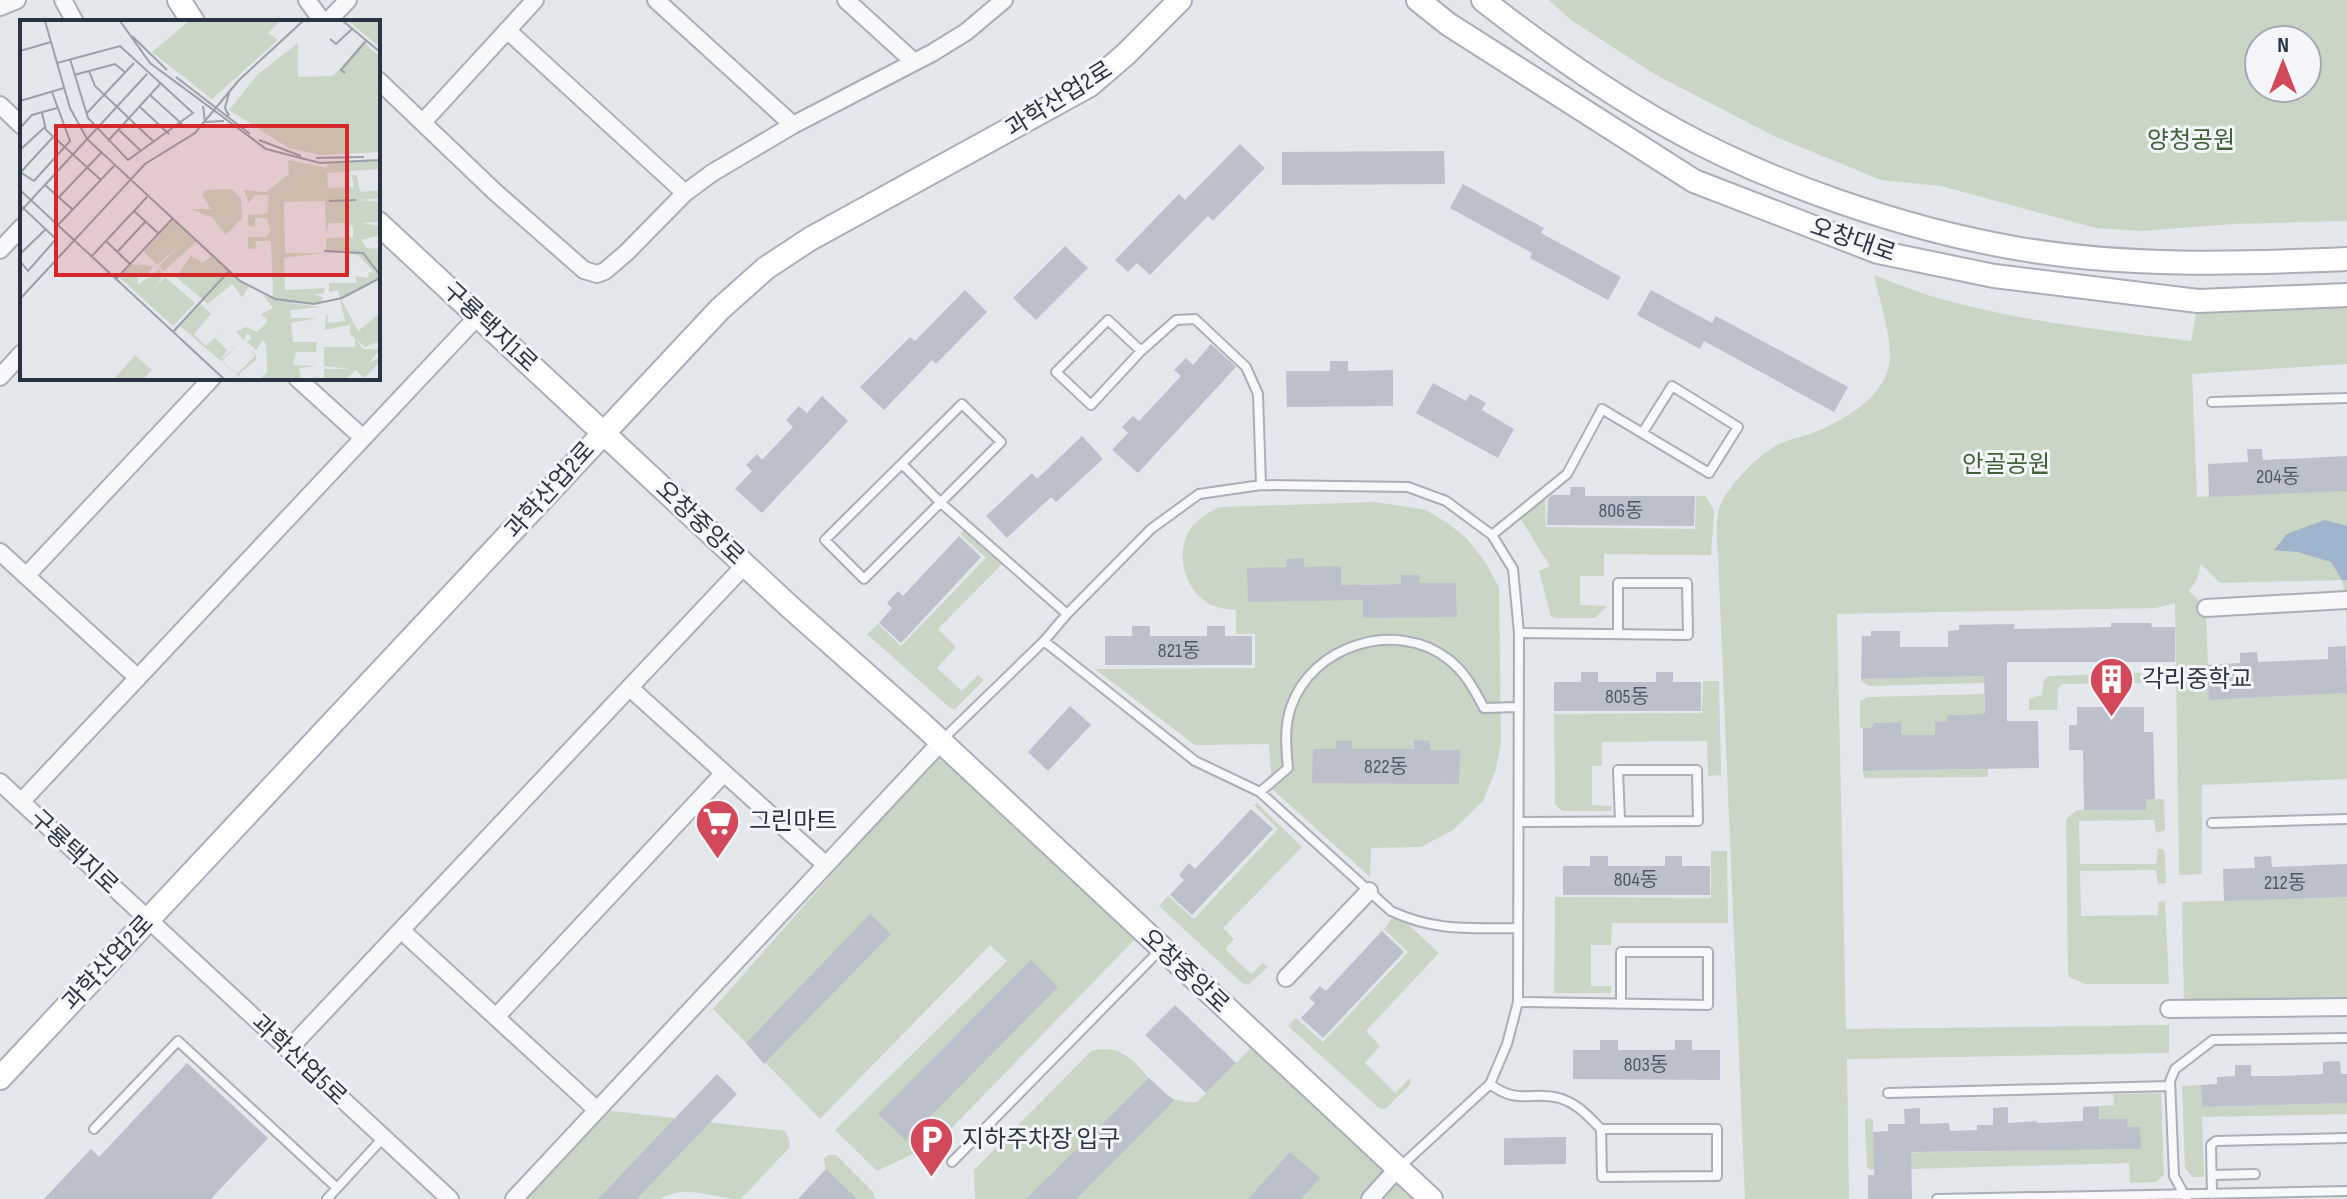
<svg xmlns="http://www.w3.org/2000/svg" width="2347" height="1199" viewBox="0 0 2347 1199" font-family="'Sofia Sans Condensed','Noto Sans KR',sans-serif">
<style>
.green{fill:#c9d6c5;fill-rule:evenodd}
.water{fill:#9fb4cc}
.building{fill:#bbc0ca}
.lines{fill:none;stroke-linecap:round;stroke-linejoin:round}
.lane-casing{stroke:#a9aeb7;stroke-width:12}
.street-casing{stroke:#a9aeb7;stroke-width:20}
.secondary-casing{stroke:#a9aeb7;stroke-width:26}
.lane{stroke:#f7f8fa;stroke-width:8}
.street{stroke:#f7f8fa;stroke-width:16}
.secondary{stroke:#fff;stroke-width:22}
.labels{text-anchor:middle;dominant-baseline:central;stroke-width:6;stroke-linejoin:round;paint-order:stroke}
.number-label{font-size:20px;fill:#4f5766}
.street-label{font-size:24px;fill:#2b3445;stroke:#f4f6f9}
.park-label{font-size:24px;fill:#3f6138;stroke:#f4f6f9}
.poi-label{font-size:24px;fill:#2b3445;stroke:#f4f6f9;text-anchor:start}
.inset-road{fill:none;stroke:#9a9fa9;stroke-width:2}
.view{fill:#d62828;fill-opacity:0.15;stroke:#d62828;stroke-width:4}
.inset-edge{fill:none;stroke:#2b3445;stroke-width:4}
</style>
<rect width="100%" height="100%" fill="#e4e7ec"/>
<!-- green -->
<path class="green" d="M1549,0H2347V221L2232,224L2142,231L2096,228L1941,186L1881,180L1776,137L1656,75L1571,20ZM2259,40H2307V88H2259Z
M1874,275C1893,282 1912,290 1931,296C2015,321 2104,330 2191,341L2198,301L2347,295V364L2192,374L2197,497L2347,491V658L2346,600L2342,580L2220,583L2201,564L2197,580L2189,591L2206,608L2209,700L2347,693V779L2202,785V874L2179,875L2175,603L2156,608L1837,614L1846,1029L2169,1025V1053L1847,1059L1849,1199H1745L1718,554C1717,540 1715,519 1720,506C1729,485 1759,454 1779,444C1792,438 1807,436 1820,430C1847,418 1883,397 1889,365C1894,342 1879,299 1874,275Z
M1696,496H1705L1714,510L1711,555L1604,554V576H1580V605L1607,606L1595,618H1556L1551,616L1539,571L1550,566L1520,518L1545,497L1546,527L1695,529Z
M1376,502L1426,510L1449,524L1466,538L1484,560L1499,587L1501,742L1496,769L1483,801L1453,830L1421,847L1371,848L1370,877L1272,789L1269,744L1195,745L1095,669L1255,668V634H1236V610C1230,609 1223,609 1217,607C1187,598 1173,556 1190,530C1197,519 1208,513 1219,507ZM1419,575L1420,583H1456L1457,616L1364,618L1363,584H1401ZM1337,741H1352V749H1414V741H1430V750L1459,751V783H1313V749H1336Z
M966,528L1003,563L938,629L956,647L937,668L962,691L978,675L984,680L955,709L949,707L867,634L878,624L901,646L986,558L960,534Z
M2141,673L2142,683L2062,684L2058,689L2057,710H2029V699L2042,695L2044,680L2049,676Z
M1984,676V683L1869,686L1862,682L1861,679Z
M1703,681H1719L1721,775L1708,776L1707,741L1602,742V766H1592V805L1612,806L1611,811H1562L1555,804L1554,714L1702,713Z
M1984,694L1985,714L1947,715V721L1935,722V735H1901L1900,722L1874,723L1873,727L1860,728V701L1868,697Z
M941,742L1143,931L938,1142L877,1171L835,1130L1007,961L990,945L820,1119L713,1009L860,842L854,835Z
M1988,769V777L1867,778L1864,777L1863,771Z
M2146,799H2164L2165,830L2156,833L2154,820L2079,821L2080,864H2156L2158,849H2163L2165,853L2166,883L2158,884L2156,870L2080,871L2081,916L2158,915V902L2165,901L2169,984H2085L2069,977L2068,971L2066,819L2077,810L2145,809Z
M1257,803L1302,847L1223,928L1234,939L1225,949L1251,974L1263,963L1268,967L1248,985L1242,983L1159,906L1168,896L1194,919L1278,829L1254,805Z
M1711,851H1727L1728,923H1612L1611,945H1591V986H1611V993H1554L1555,897L1711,898Z
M2347,897V1007L2184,1009L2182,902Z
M1396,913L1439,953L1366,1031L1380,1046L1365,1063L1395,1093L1411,1077L1410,1085L1385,1109L1379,1108L1288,1026L1296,1018L1323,1042L1408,952L1384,929Z
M1259,1040L1431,1199H975L974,1170L1091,1051C1146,1038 1144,1107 1197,1102Z
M2201,1085L2202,1107L2347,1103V1114L2202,1117L2204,1177H2193L2185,1168L2182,1086Z
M2161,1093L2164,1175L2156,1182L2130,1183L2129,1163L1871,1170L1867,1167L1865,1123L1866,1119L1870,1118L1873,1121L1874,1153L2140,1149V1127H2128L2127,1120H2110L2100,1132L2099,1106L2114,1105L2113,1094Z
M596,1109L785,1131L789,1139L790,1147L741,1199C712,1199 687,1183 660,1199H525Z
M828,1155H836L873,1192L875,1199H798L826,1170L824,1159Z"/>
<!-- water -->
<path class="water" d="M2325,520L2347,526V580H2342L2331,562L2298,552L2274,550L2287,534Z"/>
<!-- building -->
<path class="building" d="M1240,144L1265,168L1213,221L1208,216L1150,275L1137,263L1128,272L1115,260L1179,194L1185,200Z
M1444,151L1445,184L1282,185V152Z
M1463,184L1544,228L1541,233L1621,277L1608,300L1530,258L1532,253L1450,208Z
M1065,246L1088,268L1036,320L1013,298Z
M965,290L987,312L936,364L932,360L884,410L860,387L910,337L915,341Z
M1651,290L1712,323L1716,316L1848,387L1834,412L1704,341L1700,349L1637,315Z
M1211,344L1236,367L1138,473L1112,450L1128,433L1122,427L1133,416L1139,421L1181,376L1174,370L1186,358L1193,365Z
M1330,361H1348V371L1393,370V406L1287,407L1286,371H1330Z
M1433,383L1466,401L1470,394L1486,403L1482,410L1514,429L1498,458L1416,413Z
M822,396L848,421L762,513L735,489L752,471L746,465L757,454L762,460L793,427L786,420L799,406L807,413Z
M1082,436L1103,459L1056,502L1051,497L1007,538L986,516L1032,473L1037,479Z
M2247,449H2262L2263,460L2347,456V491L2209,497L2208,464L2248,462Z
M1571,487H1585V496H1695L1694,526L1547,525L1548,499L1552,495H1570Z
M959,536L981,557L901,643L879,623L892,608L887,603L898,591L903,596Z
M1304,558V567L1341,566V585L1401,584V575H1419L1420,583H1456L1457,617L1363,618V600L1248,602L1247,568L1286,567V559Z
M2111,623H2151L2152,627H2175V662H2007V721H2038L2039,768L1863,771V728L1873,727L1874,723L1901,722V735H1935V722L1947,721V715L1985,714L1984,676L1861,679L1862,636H1871V631H1900V647H1948V631L1959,630V625L2014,624V629L2111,627Z
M1132,626H1150V636H1207V626H1225V636H1252V665H1105V636H1132Z
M2346,646L2347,693L2209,700L2207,665L2240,663V653L2257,652L2258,662L2328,659V647Z
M1581,672H1598V682H1656V672H1673V682H1701V711H1554V682H1581Z
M1070,706L1091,725L1048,771L1028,752Z
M2077,707H2144V732H2153L2155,799H2146V810H2084L2083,750H2069V725H2077Z
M1414,740L1430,741V750H1460L1459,784L1312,783L1313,749H1336V741H1352V749H1414Z
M1251,809L1273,829L1192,915L1170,895L1184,880L1179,875L1189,863L1195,869Z
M1590,856H1608V866H1665V856H1682V866H1710V895H1563V866H1590Z
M2271,856L2272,867L2347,864V897L2224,901L2223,869L2255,868L2254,857Z
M870,914L891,934L764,1064L746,1043Z
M1382,931L1404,952L1323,1038L1301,1018L1315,1003L1309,998L1320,986L1326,991Z
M1031,960L1058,987L906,1141L878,1114Z
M1175,1005L1236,1063L1206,1093L1145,1035Z
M1600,1040H1618V1050H1675V1040H1692V1050H1720V1080L1573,1079V1050H1600Z
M2340,1061L2341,1074H2347V1103L2202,1107L2201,1085L2217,1084V1077L2235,1076V1065H2251V1076H2279L2323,1074V1062Z
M187,1063L268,1138L211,1199H44L91,1149L99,1157Z
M717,1074L737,1094L637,1199H598Z
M1149,1078L1174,1101L1076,1199H1026Z
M2099,1106V1119H2127L2128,1127H2140L2141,1149L1911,1152L1912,1199H1868V1175H1874L1873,1132L1888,1131V1124H1905L1904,1109L1920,1108V1124L1949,1123L1950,1131L1977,1130V1125H1993V1108L2008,1107V1123L2037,1121V1123L2083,1121V1107Z
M1566,1137V1164L1504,1165V1138Z
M1290,1152L1320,1178L1301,1199H1248Z
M826,1169L857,1199H798Z"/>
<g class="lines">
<defs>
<path id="lane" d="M1141,351L1108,320L1056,372L1091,405L1141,351L1176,320L1195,319L1246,367L1258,394L1261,485
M2212,402L2347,398
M962,404L1001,442L864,579L825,540Z
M902,464L941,503L1067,614
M1492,535L1567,474L1602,409L1709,473L1738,427L1672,386L1643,432
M1519,633L1688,635L1687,583H1618V634
M1044,641L1195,761L1260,792L1391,911C1436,932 1471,928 1518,928
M941,741L1044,641L1067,614L1151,529L1199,494L1261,485L1408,487L1446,501L1492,535L1513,569L1519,633L1518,1002L1507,1044L1490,1084L1401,1166
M1260,792L1288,768C1286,747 1284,727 1291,707C1312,645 1396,619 1448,659C1465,672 1474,689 1484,708L1519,707
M1519,822L1698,821L1697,770H1618L1620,821
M2212,823L2347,819
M1518,1002L1708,1005V952H1621V1004
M1490,1084C1519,1106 1531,1090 1559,1098C1577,1103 1588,1116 1601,1129L1602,1177L1717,1176V1129H1601
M1888,1093L2170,1086
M94,1129L178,1041L337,1188
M952,1162L1161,949
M2212,1175L2255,1174
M2212,1194L2211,1145L2216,1141L2347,1138
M2186,1198L2174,1176L2170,1081L2175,1069L2213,1040L2347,1038
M327,1199L383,1138
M1937,1199L2347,1191"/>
<path id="street" d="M63,0L75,22
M307,0L323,22
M656,0L793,125
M846,0L913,61
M0,7L17,0
M327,22L348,0
M507,30L685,193
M378,80L494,191L584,270L597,274L605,271L626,253L685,193L712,173L793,125L932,53L966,32L1004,0
M0,105L22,126
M423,122L535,0
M0,250L22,227
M0,377L22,353
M297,378L363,438
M0,552L138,678
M26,576L212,378
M2206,608L2347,600
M630,688L826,865
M0,782L450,1199
M21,802L478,316
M402,931L596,1109
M1286,978L1369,891
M2169,1009L2347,1007
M496,1017L724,773
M288,1050L745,565
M514,1199L941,742
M1370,1199L1398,1168"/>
<path id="secondary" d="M179,0L193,22
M1418,0L1448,24L1694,181L1878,252L1994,276L2198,301L2347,295
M1483,0C1543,47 1606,92 1673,129C1770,183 1905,229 2015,248C2125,267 2236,264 2347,259
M378,223L790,607L922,724L1431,1199
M0,1078L720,309L766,268L810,239L1090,85L1126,54L1180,0"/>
</defs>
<!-- lane casing -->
<use href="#lane" class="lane-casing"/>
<!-- street casing -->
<use href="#street" class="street-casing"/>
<!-- secondary casing -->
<use href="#secondary" class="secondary-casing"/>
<!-- lane -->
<use href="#lane" class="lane"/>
<!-- street -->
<use href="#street" class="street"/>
<!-- secondary -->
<use href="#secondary" class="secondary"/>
</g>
<!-- icons -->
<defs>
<symbol id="building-pin" viewBox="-11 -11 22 30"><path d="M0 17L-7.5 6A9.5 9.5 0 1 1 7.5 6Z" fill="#d1495b" stroke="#f4f6f9"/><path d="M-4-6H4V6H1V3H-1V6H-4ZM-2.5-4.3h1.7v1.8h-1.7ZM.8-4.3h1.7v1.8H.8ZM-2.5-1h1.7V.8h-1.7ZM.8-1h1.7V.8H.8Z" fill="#fff"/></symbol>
<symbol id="supermarket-pin" viewBox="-11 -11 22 30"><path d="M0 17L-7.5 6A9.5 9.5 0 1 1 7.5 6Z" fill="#d1495b" stroke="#f4f6f9"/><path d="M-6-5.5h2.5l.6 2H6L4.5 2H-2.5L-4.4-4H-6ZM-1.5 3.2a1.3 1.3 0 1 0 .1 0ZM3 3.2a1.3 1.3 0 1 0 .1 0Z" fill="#fff"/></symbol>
<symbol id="parking-pin" viewBox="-11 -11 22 30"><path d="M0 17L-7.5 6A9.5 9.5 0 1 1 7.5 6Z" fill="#d1495b" stroke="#f4f6f9"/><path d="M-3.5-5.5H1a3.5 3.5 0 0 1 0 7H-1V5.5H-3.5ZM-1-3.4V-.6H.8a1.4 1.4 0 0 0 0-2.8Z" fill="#fff"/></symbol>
</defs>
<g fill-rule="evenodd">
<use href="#building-pin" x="2086" y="654" width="51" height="69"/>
<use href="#supermarket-pin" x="692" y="796" width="51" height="69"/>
<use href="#parking-pin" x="906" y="1114" width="51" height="69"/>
</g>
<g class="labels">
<!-- number labels -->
<g class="number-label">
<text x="2278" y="477">204동</text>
<text x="1621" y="511">806동</text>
<text x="1179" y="651">821동</text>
<text x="1627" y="697">805동</text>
<text x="1386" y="767">822동</text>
<text x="1636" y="880">804동</text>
<text x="2285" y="883">212동</text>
<text x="1646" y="1065">803동</text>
</g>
<!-- street labels -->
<g class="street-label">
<text transform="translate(1059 99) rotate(-32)">과학산업2로</text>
<text transform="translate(1853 240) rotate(19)">오창대로</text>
<text transform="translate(490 327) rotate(43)">구룡택지1로</text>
<text transform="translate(550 490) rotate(-48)">과학산업2로</text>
<text transform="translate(700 523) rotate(43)">오창중앙로</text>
<text transform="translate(74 852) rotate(43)">구룡택지로</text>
<text transform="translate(108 963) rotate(-47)">과학산업2로</text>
<text transform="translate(1185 971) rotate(43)">오창중앙로</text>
<text transform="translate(299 1060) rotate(43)">과학산업5로</text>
</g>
<!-- park labels -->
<g class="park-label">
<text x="2191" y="140">양청공원</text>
<text x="2006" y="464">안골공원</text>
</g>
<!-- poi labels -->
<g class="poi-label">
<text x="2142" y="679">각리중학교</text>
<text x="749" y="821">그린마트</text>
<text x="962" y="1139">지하주차장 입구</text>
</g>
</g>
<!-- overview -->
<g transform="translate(20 20)">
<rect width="360" height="360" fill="#e4e7ec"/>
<path d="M169,1H260L248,13L258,20L192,79L132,32ZM328,1H360V27L334,6ZM343,22L360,37V132L301,135L269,128L209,90L237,55L278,23V57L313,56ZM268,140L307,148L308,143L360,140V149L307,153L308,168L334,167L331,155H337L340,172L360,170V178L340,180L360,182V202L342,203L360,206V215L341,220L347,228L360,229V258L321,279L338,311L360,293V321L345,327L330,314V305L305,310L306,296L308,294L307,303L325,301L318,270L309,272V263H337L335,256L348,258L349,252L355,253L338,235L306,231V218L333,217V208L329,203H309L306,215L305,181L264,182L265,233H304L264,238L265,270L305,268L304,273L293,274L303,277L302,283H270L301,287L270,290L271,298H297L271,303L273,322H297L296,332H276L273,345L297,346L279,348L281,359H240L247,352L246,324L243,320L236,330L227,322L232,318L227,313L224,320L216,312L226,307L237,312L248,301L241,294L253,288L243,275L251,278L253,273L251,221H236L235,229H228V217H247L250,211L247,198H235V207L228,206V195L247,194L249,175H235L229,183L224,170L246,172L269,154ZM212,169L221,179L222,198L206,215L193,198L171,189H191L182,175L185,170ZM152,198L177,221L144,251L139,246L160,225L137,245L124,231ZM192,235L229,267L222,277L212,264L188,284L156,257L171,236L183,243ZM110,244L133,246L127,256L117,255L118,265L139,249L144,255L134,268L145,257L175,283L153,306L99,257ZM181,284L191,294L174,314L186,326L205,308L195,318L207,330L201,340L220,322L202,341L217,354L235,336L229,329L236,335V340L219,354L222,359L160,306ZM335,318L343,329H360L349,343L358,338L360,342L344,358L335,350L327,359H304V349H331L304,346V327H335ZM115,335L132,350L123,359H94Z" fill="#c9d6c5"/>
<path class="inset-road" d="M25,1L50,88L67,119L220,261L255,279L294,284L322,278L360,258M100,1L130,43L246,129L300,143L360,140M323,1L360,32M112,16L147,50M310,19L316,24L332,9M0,31L31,22M37,43L100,26L173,93L108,140L68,98L50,39M69,51L75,66L134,122M325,53L321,50L346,21M54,55L95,44L106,53M156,57L230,114M209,73L205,88L209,96M130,75L162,104M0,81L44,68M183,86L185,102L204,101M120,87L149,114M22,93L26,110L81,160M66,94L114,43M0,108L12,95L37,88M99,110L120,130M239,120L281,136M88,121L140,64M0,130L25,107M296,138L344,137M0,152L14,161L50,121L32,72M0,153L33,117M25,165L53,190M0,170L204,359M39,177L81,133M309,181L336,180M0,185L36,219L8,251L0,241V211M114,191L138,213M0,192L127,54M38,205L94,146M86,221L110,244M304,231L343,233L360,255M97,232L125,202M0,234L26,209M72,236L127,177M96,259L152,199M0,279L125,144L175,113L219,60L283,1M153,312L209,251"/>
<path class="view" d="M36,106H327V255H36Z"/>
<rect width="360" height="360" class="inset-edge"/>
</g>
<!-- north arrow -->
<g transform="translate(2283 64)"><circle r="38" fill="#f4f6f9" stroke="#a4a8b1" stroke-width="2"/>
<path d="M0-6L14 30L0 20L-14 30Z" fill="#d1495b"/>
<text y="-12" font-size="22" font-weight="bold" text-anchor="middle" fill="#2b3445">N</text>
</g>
</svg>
